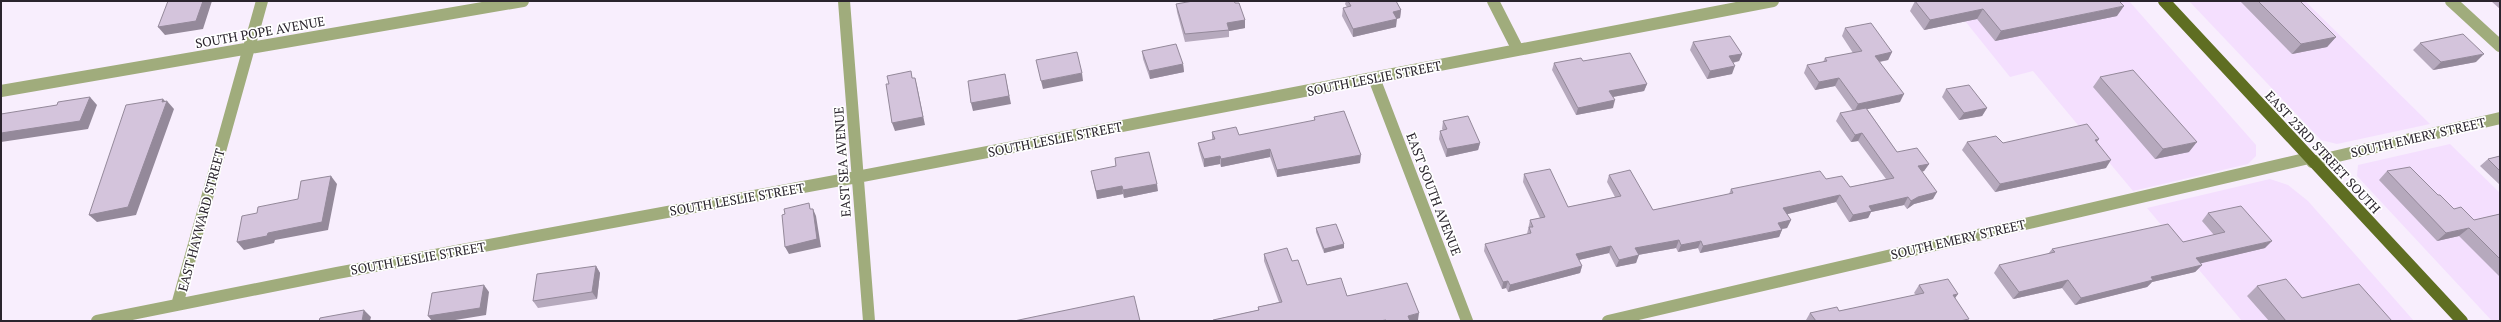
<svg xmlns="http://www.w3.org/2000/svg" width="2501" height="322" viewBox="0 0 2501 322" font-family="'PT Serif',serif">
<style>
.built{fill:#f4dffe}
.lines{fill:none;stroke-linecap:round;stroke-linejoin:round}
.street{stroke:#a0ac7c;stroke-width:12}
.primary{stroke:#5f6e22;stroke-width:12}
.wall{fill:#b6a9bd}
.shaded-wall{fill:#94899a}
.building{fill:#d4c4dc;stroke:#94899a}
.labels{text-anchor:middle;dominant-baseline:central;stroke-width:3.5;stroke-linejoin:round;paint-order:stroke}
.street-label{font-size:13px;fill:#2a242d;stroke:#fff}
</style>
<rect width="100%" height="100%" fill="#f8eefd"/>
<!-- built -->
<path class="built" d="M1949,1H2129L2256,145V156L2248,164L2133,191L2033,71L2010,77Z
M2189,1H2305L2430,124L2337,144L2321,140Z
M2450,144L2500,193V321H2492L2357,176L2358,165Z
M2270,179L2288,185L2308,201L2414,321H2242L2147,208Z"/>
<g class="lines">
<!-- street -->
<path class="street" d="M844,1L869,321
M1493,1L1518,50
M2451,1L2500,46
M1374,78L1467,321
M1,91L523,1
M2312,162L2500,118
M177,305L262,1
M97,321L337,273L857,177L1773,1
M1608,321L2309,158"/>
<!-- primary -->
<path class="primary" d="M2164,1L2462,321"/>
</g>
<!-- wall -->
<path class="wall" d="M1346,1H1396L1401,10L1400,18L1396,19V27L1353,37L1342,16L1343,8L1347,7L1345,4Z
M1915,1L2117,16L1995,41L1977,19L1924,30L1910,11Z
M2240,1H2300L2336,37L2327,47L2292,54Z
M2491,1H2500V9Z
M1235,3L1245,20V28L1229,31V37L1185,42L1177,12L1176,4Z
M1845,28L1892,52L1888,60L1880,62L1900,102L1867,109L1897,152L1929,164L1924,171L1922,172L1933,199L1914,204L1907,209L1904,205L1871,212L1868,218L1849,222L1836,202L1787,214L1791,220L1787,228L1782,229L1779,237L1700,253L1698,248L1678,252L1676,248L1638,255L1636,263L1616,267L1609,253L1579,260L1582,266L1580,273L1508,292L1506,288L1502,289L1484,251L1485,244L1527,234L1530,220L1540,218L1523,182L1524,174L1568,207L1615,197L1607,182L1609,175L1653,210L1729,194L1731,189L1826,179L1850,187L1886,179L1858,141L1851,142L1836,121L1840,113L1853,111L1835,86L1815,90L1804,73L1807,65L1823,62L1825,58L1853,53L1842,36Z
M1693,42L1742,54L1739,61L1733,63L1732,74L1707,79L1690,50Z
M2420,43L2476,62L2433,70L2413,50Z
M1142,51L1183,64L1184,72L1150,79L1143,59Z
M1583,61L1647,84L1644,91L1613,97V108L1576,115L1552,70L1554,63Z
M2100,77L2189,152L2155,159L2093,87Z
M1946,89L1987,108L1982,116L1959,120L1942,97Z
M1314,117L1360,163L1277,177L1270,157L1221,167L1220,164L1204,167L1199,150L1198,143L1212,140V132L1239,135L1314,121Z
M1443,121L1480,143L1478,150L1446,157L1439,139L1440,131L1443,130L1442,129Z
M1967,142L2003,143L2097,142L2106,168L1995,192L1962,150Z
M2500,156V185L2480,166L2488,159Z
M1115,158L1158,191L1124,198L1123,194L1097,199L1091,171L1116,167Z
M2387,171L2438,195L2454,209L2474,220L2500,214V277L2459,236L2437,241L2379,180Z
M2208,213L2265,248L2200,263L2202,265L2195,272L2152,282L2147,287L2075,305L2062,288L2013,299L1994,273L1999,265L2048,254L2052,249L2183,242L2214,235L2202,221Z
M1316,228L1344,248L1324,253L1316,232Z
M1264,254L1292,261L1307,285L1347,296L1418,320L1415,321H1213V320L1258,310V307L1279,302L1264,261Z
M596,266L600,273L597,299L538,308L533,301Z
M1919,285L1955,299L1967,321H1807L1806,320L1810,313L1839,311L1916,295L1914,293Z
M2257,286L2302,298L2392,321H2269L2247,296Z"/>
<!-- shaded-wall -->
<path class="shaded-wall" d="M203,1H212L203,29L165,35L158,27Z
M2124,6L2117,16L1995,41L2001,31Z
M1983,9L1977,19L1924,30L1930,20Z
M1401,10L1400,18L1392,20L1393,12Z
M1397,19L1396,27L1353,37V29Z
M1245,20V28L1229,31L1227,23Z
M2336,37L2327,47L2292,54L2301,44Z
M1892,52L1888,60L1871,63L1875,56Z
M1742,54L1739,61L1725,64L1729,56Z
M2484,54L2476,62L2433,70L2441,62Z
M1183,64L1184,72L1150,79L1149,71Z
M1735,66L1732,74L1707,79L1710,71Z
M1082,73L1083,81L1043,89L1041,81Z
M1005,74L1011,104L973,111L971,103Z
M915,78L917,86L925,125L895,131L892,123Z
M1839,78L1835,86L1815,90L1819,82Z
M1647,84L1644,91L1607,98L1609,91Z
M1904,94L1900,102L1854,112L1858,104Z
M90,97L97,105L88,129L1,142V133Z
M163,99L167,103V101L174,109L136,215L97,222L89,215L162,102Z
M1615,100L1613,108L1576,115L1578,108Z
M1987,108L1982,116L1959,120L1964,113Z
M1862,133L1858,141L1851,142L1855,135Z
M2099,139L2094,146L2095,140Z
M2197,142L2189,152L2155,159L2163,149Z
M1480,143L1478,150L1446,157L1447,149Z
M1270,149V157L1221,167V159Z
M1361,155L1360,163L1277,177V170Z
M1220,156V164L1204,167V159Z
M2111,160L2106,168L1995,192L2000,184Z
M1929,164L1924,171L1914,173L1918,166Z
M331,176L337,184L328,230L275,240L274,243L244,250L237,242L268,233Z
M1157,184L1158,191L1124,198L1123,190Z
M1122,186L1123,194L1097,199L1096,191Z
M1937,192L1933,199L1914,204L1907,209L1911,201L1918,197Z
M1840,195L1836,202L1780,216L1783,208Z
M1908,197L1904,205L1871,212L1868,218L1849,222L1853,215L1869,206Z
M813,209L816,216L821,247L789,254L785,247Z
M1791,220L1787,228L1775,230L1778,223Z
M2469,228L2459,236L2437,241L2446,233Z
M1782,230L1779,237L1700,253L1703,246Z
M1679,240L1676,248L1632,256L1635,248Z
M1701,241L1698,248L1678,252L1681,245Z
M2272,241L2265,248L2190,266L2196,258Z
M1344,244V248L1324,253V249Z
M1611,246L1609,253L1574,261L1576,254Z
M1639,255L1636,263L1616,267L1619,260Z
M2202,265L2195,272L2152,282L2147,287L2075,305L2081,298L2151,277Z
M596,266L600,273L597,299L592,292Z
M1582,266L1580,273L1508,292L1510,285Z
M2068,280L2062,288L2013,299L2019,292Z
M1508,281L1506,288L1502,289L1503,282Z
M484,285L489,292L486,315L449,321H432L428,316Z
M1958,294L1953,301V295Z
M364,310L371,317L370,321H362Z
M1419,313L1418,320L1415,321H1407L1408,316Z"/>
<!-- building -->
<path class="building" d="M168,1H203L196,21L158,27Z
M1193,1H1234L1235,3H1239L1245,20L1227,23L1229,30L1185,34L1176,4Z
M1348,1H1396L1401,10L1393,12L1397,19L1353,29L1343,8L1351,6Z
M1915,1H2119L2124,6L2001,31L1983,9L1930,20Z
M2258,1H2300L2336,37L2301,44Z
M1871,23L1892,52L1875,56L1904,94L1858,104L1839,78L1819,82L1807,65L1827,61L1825,58L1862,51L1845,28Z
M2463,34L2484,54L2441,62L2420,43Z
M1730,36L1742,54L1729,56L1735,66L1710,71L1693,42Z
M1176,44L1183,64L1149,71L1142,51Z
M1077,52L1082,73L1041,81L1036,60Z
M1630,53L1647,84L1609,91L1615,100L1578,108L1554,63L1581,58L1583,61Z
M2133,70L2197,142L2163,149L2100,77Z
M911,71L912,78H915L923,117L892,123L886,84H889L887,76Z
M1005,74L1009,96L971,103L968,81Z
M1969,85L1987,108L1964,113L1946,89Z
M90,97L80,121L1,133V114L57,105L58,102Z
M163,99L162,102L167,101L128,207L89,215L126,105Z
M1866,108L1897,152L1917,148L1929,164L1918,166L1937,192L1918,197L1911,201L1908,197L1869,206L1872,211L1853,215L1840,195L1783,208L1791,220L1778,223L1782,230L1703,246L1701,241L1681,245L1679,240L1635,248L1639,255L1619,260L1611,246L1576,254L1582,266L1510,285L1508,281L1503,282L1485,244L1531,233L1529,227H1533L1530,220L1545,217L1524,174L1550,169L1568,207L1621,196L1609,175L1630,170L1653,210L1733,193L1731,189L1820,171L1826,179L1842,176L1850,187L1894,178L1862,133L1855,135L1840,113Z
M1344,111L1361,155L1277,170L1270,149L1221,159L1220,156L1204,159L1198,143L1215,139L1212,132L1236,127L1239,135L1315,120L1314,117Z
M1468,116L1480,143L1447,149L1440,131L1447,129L1443,121Z
M2087,124L2099,139L2095,140L2111,160L2000,184L1967,142L1996,136L2003,143Z
M1149,152L1157,184L1123,190L1122,186L1096,191L1091,171L1116,166L1115,158Z
M2500,156V171L2488,159Z
M2410,167L2438,195H2440L2454,209L2461,207L2474,220L2500,214V259L2469,228L2446,233L2387,171Z
M331,176L322,222L268,233L267,236L237,242L242,216L257,213L258,207L298,199L301,181Z
M809,203L810,209H813L817,239L785,247L782,215L785,214L784,209Z
M2241,206L2272,241L2196,258L2202,265L2151,277L2153,280L2081,298L2068,280L2019,292L1999,265L2055,252L2052,249L2168,224L2183,242L2225,232L2208,213Z
M1336,224L1344,244L1324,249L1316,228Z
M1287,248L1292,261L1298,260L1307,285L1341,278L1347,296L1407,283L1419,313L1408,316L1410,321H1386V320L1379,321H1213V320L1259,310L1258,307L1282,302L1264,254Z
M596,266L592,292L533,301L537,274Z
M1948,279L1958,294L1953,295L1969,319L1960,321H1816L1810,313L1837,307L1839,311L1924,293L1919,285Z
M2286,279L2302,298L2359,284L2392,321H2286L2257,286Z
M484,285L480,308L428,316L432,293Z
M1134,296L1140,321H1014Z
M364,310L362,321H319L320,318Z"/>
<g class="labels">
<!-- street labels -->
<g class="street-label">
<text transform="translate(260 32) rotate(-10)">SOUTH POPE AVENUE</text>
<text transform="translate(1374 78) rotate(-11)">SOUTH LESLIE STREET</text>
<text transform="translate(2418 137) rotate(-13)">SOUTH EMERY STREET</text>
<text transform="translate(1055 139) rotate(-11)">SOUTH LESLIE STREET</text>
<text transform="translate(2323 152) rotate(47)">EAST 23RD STREET SOUTH</text>
<text transform="translate(842 162) rotate(-94)">EAST SEA AVENUE</text>
<text transform="translate(1434 194) rotate(69)">EAST SOUTH AVENUE</text>
<text transform="translate(737 199) rotate(-10)">SOUTH LESLIE STREET</text>
<text transform="translate(201 220) rotate(-75)">EAST HAYWARD STREET</text>
<text transform="translate(1958 239) rotate(-13)">SOUTH EMERY STREET</text>
<text transform="translate(418 258) rotate(-10)">SOUTH LESLIE STREET</text>
</g>
</g>
<!-- border -->
<rect width="2501" height="322" fill="none" stroke="#2a242d" stroke-width="4"/>
</svg>
